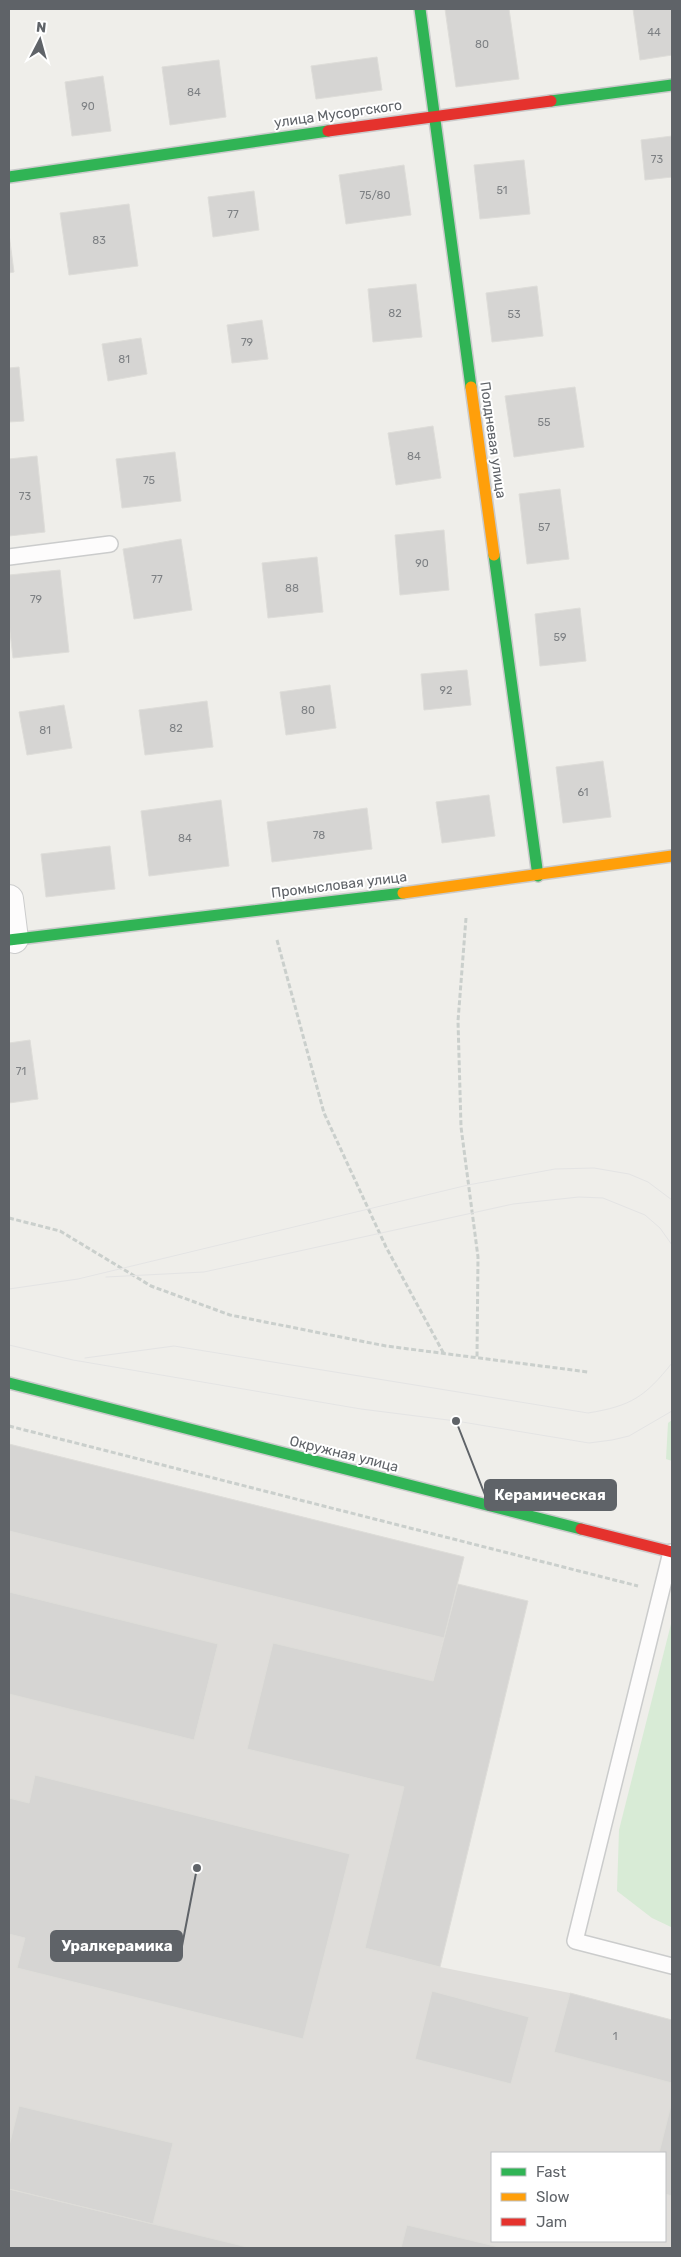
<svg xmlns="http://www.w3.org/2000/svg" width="681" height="2257" viewBox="0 0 681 2257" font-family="Rubik,sans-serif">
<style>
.industrial{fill:#dfddda;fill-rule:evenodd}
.green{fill:#d8ebd6}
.building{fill:#d6d5d3;stroke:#deddd9}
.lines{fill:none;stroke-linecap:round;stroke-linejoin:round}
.lane-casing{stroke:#cbcccc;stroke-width:18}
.street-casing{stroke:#cbcccc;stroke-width:30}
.fast-casing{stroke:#cacacb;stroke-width:14}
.slow-casing{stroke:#cacacb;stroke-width:14}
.jam-casing{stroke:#cacacb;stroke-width:14}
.path{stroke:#cacfcc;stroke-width:3;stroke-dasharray:5 2.5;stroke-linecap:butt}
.lane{stroke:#fdfcfc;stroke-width:15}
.street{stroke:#fdfcfc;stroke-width:28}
.fast{stroke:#30b455;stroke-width:11}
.slow{stroke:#ff9f0a;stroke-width:11}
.jam{stroke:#e5322d;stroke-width:11}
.tram{stroke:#e4e4e4;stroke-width:1}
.labels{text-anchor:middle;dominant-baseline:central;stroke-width:4;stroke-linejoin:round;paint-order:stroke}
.number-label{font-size:11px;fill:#7e8184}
.street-label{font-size:14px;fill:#5f6368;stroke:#fff}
.leader{fill:none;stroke:#5f6368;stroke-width:2}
.callout-dot{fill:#5f6368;stroke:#fff;stroke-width:2}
.callout{fill:#5f6368;stroke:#5f6368;stroke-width:2}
.callout-label{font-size:15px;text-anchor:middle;font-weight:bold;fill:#fff}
</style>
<rect width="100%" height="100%" fill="#efeeea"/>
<!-- industrial -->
<path class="industrial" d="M9,1444L464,1557L366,1948L440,1967L570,1993L672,2020V2248H9ZM492,2153H665V2241H492Z"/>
<!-- green -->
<path class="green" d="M672,1420V1461L666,1459L668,1423Z
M672,1620V1924L671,1927L652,1918L617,1891L619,1830Z"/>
<!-- building -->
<path class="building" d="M445,9H509L519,79L456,87Z
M633,9H672V55L640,60Z
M377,57L382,90L316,99L311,66Z
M219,60L226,117L170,125L162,67Z
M103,76L111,131L72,136L65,82Z
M672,136V177L645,180L641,140Z
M524,160L530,214L480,219L474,165Z
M404,165L411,215L346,224L339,175Z
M254,191L259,230L213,237L208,197Z
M129,204L138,266L69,275L60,213Z
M9,234L14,272L9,273Z
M416,284L422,337L373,342L368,289Z
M537,286L543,336L492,342L486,293Z
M262,320L268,359L232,363L227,325Z
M141,338L147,374L108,381L102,344Z
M19,367L24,421L9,422V368Z
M575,387L584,447L514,457L505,396Z
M433,426L441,478L396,485L388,433Z
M175,452L181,501L122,508L116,459Z
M37,456L45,532L9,536V459Z
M560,489L569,559L527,564L519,494Z
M444,530L449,590L400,595L395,535Z
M181,539L192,610L134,619L123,549Z
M317,557L323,612L268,618L262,563Z
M60,570L69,652L13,658L9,623V575Z
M580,608L586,661L540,666L535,614Z
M467,670L471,705L424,710L421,674Z
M330,685L336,728L286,735L280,692Z
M207,701L213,747L145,755L139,710Z
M64,705L72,748L27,755L19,712Z
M603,761L611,817L563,823L556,767Z
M489,795L495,836L442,843L436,802Z
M221,800L229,866L149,876L141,811Z
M367,808L372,849L272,862L267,822Z
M110,846L115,889L46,897L41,854Z
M30,1040L38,1099L9,1103V1043Z
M9,1444L464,1557L444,1638L9,1531Z
M458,1584L528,1601L440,1967L365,1948L404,1787L247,1749L273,1643L433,1681Z
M9,1592L218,1644L194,1740L9,1694Z
M35,1775L350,1854L303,2039L17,1968L25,1938L9,1934V1798L29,1803Z
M432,1991L529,2017L511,2084L415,2059Z
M570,1993L672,2020V2083L554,2052Z
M672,2101V2196L665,2194V2153H659Z
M19,2106L173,2143L153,2224L9,2189V2146Z
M9,2189L153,2224L251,2248H9Z
M407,2225L503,2248H401Z"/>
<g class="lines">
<defs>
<path id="lane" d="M9,557L110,544
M671,1552L575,1941L672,1966"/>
<path id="street" d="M9,899L14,939"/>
<path id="fast" d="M420,9L471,387
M551,101L672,85
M9,177L328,131
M494,555L538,876
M9,940L403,893
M9,1383L581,1529"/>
<path id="slow" d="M471,387L494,555
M403,893L672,856"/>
<path id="jam" d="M328,131L551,101
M581,1529L672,1552"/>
</defs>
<!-- lane casing -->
<use href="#lane" class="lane-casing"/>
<!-- street casing -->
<use href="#street" class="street-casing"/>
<!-- fast casing -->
<use href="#fast" class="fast-casing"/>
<!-- slow casing -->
<use href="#slow" class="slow-casing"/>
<!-- jam casing -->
<use href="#jam" class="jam-casing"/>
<!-- path -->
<path class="path" d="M466,918L458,1021L461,1127L478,1257L477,1358
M277,940L324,1113L386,1247L444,1354
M9,1218L60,1231L151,1286L230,1315L386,1346L588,1372
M9,1426L638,1586"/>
<!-- lane -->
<use href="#lane" class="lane"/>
<!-- street -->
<use href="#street" class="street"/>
<!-- fast -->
<use href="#fast" class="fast"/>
<!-- slow -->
<use href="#slow" class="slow"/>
<!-- jam -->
<use href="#jam" class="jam"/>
<!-- tram -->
<path class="tram" d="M106,1277L204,1272L513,1204L579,1197L603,1198L645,1215L660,1228L672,1245
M9,1289L78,1279L468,1185L555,1169L594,1168L629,1174L648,1182L672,1200
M9,1345L73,1360L361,1409L456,1421L589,1443L612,1440L629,1436L672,1411
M85,1358L174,1346L588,1413C631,1406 645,1397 672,1363"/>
</g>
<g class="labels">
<!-- number labels -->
<g class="number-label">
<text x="654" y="32">44</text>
<text x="482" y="44">80</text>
<text x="194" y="92">84</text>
<text x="88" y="106">90</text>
<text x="657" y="159">73</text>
<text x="502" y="190">51</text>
<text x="375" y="195">75/80</text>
<text x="233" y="214">77</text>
<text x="99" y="240">83</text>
<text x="395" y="313">82</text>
<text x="514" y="314">53</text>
<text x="247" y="342">79</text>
<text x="124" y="359">81</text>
<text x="544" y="422">55</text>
<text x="414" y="456">84</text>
<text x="149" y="480">75</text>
<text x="25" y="496">73</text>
<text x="544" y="527">57</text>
<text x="422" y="563">90</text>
<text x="157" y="579">77</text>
<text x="292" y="588">88</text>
<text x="36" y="599">79</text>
<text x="560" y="637">59</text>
<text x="446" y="690">92</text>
<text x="308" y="710">80</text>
<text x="176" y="728">82</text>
<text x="45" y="730">81</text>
<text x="583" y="792">61</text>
<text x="319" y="835">78</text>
<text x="185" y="838">84</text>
<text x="21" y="1071">71</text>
<text x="615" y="2036">1</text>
</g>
<!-- street labels -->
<g class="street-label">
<text transform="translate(338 114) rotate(-8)">улица Мусоргского</text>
<text transform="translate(493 440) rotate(82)">Полдневая улица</text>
<text transform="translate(339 885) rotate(-7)">Промысловая улица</text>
<text transform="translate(344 1454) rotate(14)">Окружная улица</text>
</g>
</g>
<!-- callouts -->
<path class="leader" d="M456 1421L485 1495M197 1868L182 1946"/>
<g class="callout-dot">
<circle cx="456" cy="1421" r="5"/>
<circle cx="197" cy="1868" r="5"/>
</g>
<g class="callout">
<rect x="485" y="1480" width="131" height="30" rx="5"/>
<rect x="51" y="1931" width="131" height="30" rx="5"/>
</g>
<g class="callout-label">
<text x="550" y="1500">Керамическая</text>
<text x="117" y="1951">Уралкерамика</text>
</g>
<!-- border -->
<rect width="681" height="2257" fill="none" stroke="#5f6368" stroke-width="20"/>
<!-- legend -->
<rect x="491" y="2152" width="175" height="90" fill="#ffffff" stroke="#bfc1c3"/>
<rect x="501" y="2168" width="25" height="8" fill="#30b455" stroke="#bfc1c3"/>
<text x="536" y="2177" font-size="15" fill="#5f6368">Fast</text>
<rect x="501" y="2193" width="25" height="8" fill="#ff9f0a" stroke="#bfc1c3"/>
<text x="536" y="2202" font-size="15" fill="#5f6368">Slow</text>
<rect x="501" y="2218" width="25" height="8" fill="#e5322d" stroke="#bfc1c3"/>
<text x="536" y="2227" font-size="15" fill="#5f6368">Jam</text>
<!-- north arrow -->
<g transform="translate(40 40) rotate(6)" stroke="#ffffff" stroke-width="4" paint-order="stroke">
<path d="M0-4L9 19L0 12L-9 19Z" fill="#5f6368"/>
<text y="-8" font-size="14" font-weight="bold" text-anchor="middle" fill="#5f6368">N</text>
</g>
</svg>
